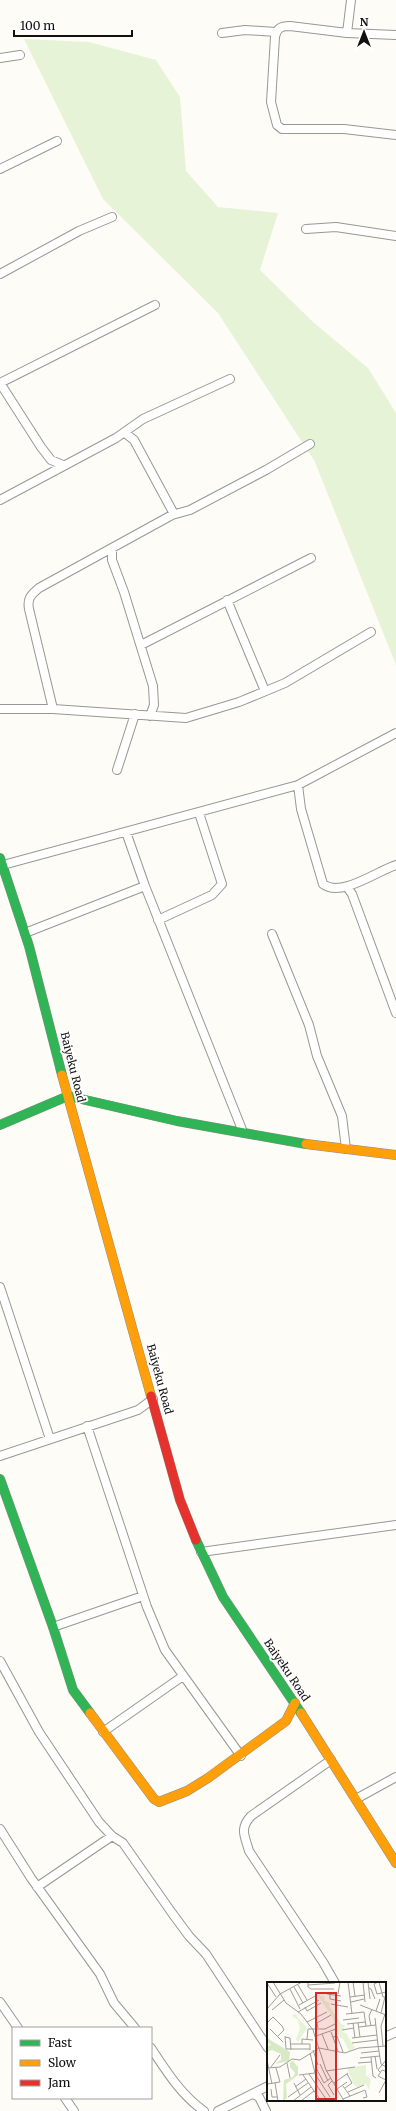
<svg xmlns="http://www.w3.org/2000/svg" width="396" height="2111" viewBox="0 0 396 2111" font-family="Merriweather,serif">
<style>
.green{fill:#e7f3d7}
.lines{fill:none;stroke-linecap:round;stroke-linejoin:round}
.street-casing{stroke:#979795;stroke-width:10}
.fast-casing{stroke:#8e8d8b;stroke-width:10}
.slow-casing{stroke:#8e8d8b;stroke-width:10}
.jam-casing{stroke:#8e8d8b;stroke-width:10}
.street{stroke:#fffffe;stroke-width:8}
.fast{stroke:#30b455;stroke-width:9}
.slow{stroke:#ff9f0a;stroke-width:9}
.jam{stroke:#e5322d;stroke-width:9}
.labels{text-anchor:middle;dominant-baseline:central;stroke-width:4;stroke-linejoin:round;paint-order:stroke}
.street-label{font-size:11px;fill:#111;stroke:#fff}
.inset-road{fill:none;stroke:#9f9e9b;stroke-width:1}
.view{fill:#d62828;fill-opacity:0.15;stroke:#d62828;stroke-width:2}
.inset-edge{fill:none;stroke:#111;stroke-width:2}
</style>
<rect width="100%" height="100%" fill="#fdfcf7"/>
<!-- green -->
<path class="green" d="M24,39L89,42L156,60L180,97L186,171L218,207L278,213L260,270L313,322L368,368L396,413V665L315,462L218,313L103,199Z"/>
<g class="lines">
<defs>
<path id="street" d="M222,33L245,30L276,32
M347,33L351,0
M396,35L347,33L290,26C281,26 277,28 275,37L271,102L277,125L282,129H344L396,135
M0,58L20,55
M0,169L57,141
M306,229L336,227L396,236
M0,274L79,231L112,217
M0,383L155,305
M0,383L41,447L51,460L63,465
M125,433L134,440L174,514
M0,500L116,438L143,419L230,379
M112,549V560L124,592L153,686L154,705L150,716
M227,600L265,691
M141,645L311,558
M0,709H53L186,718L239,702L285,683L371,632
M53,709L29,609C27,598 31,595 39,588L172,515L190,510L266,470L310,444
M117,770L135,714
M298,785L301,809L323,884C341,898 377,871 396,865
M126,832L145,886L243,1132
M3,865L298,785L396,733
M347,887L352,894L396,1013
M158,920L212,895L222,884L199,813
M25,933L145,886
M272,934L309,1025L317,1056L342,1116L346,1149
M0,1287L50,1439
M87,1426L147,1607L165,1650L241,1756
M0,1456L138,1410L153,1399
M201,1552L396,1525
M53,1627L143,1596
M0,1661L39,1732L99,1822L112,1836L123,1843L172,1913L189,1936L206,1954L268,2048
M103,1732L183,1676
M331,1760L251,1816C239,1829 245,1836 249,1851L323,1962L335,1983
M356,1799L396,1777
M0,1829L31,1878L100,1974L114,2003L135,2028
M37,1887L112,1836
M0,2002L18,2028
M385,2037L396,2032
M151,2048C167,2072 181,2095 204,2111
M253,2094L259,2097L266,2111
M65,2098L74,2111
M218,2111L268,2086"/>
<path id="fast" d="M0,858L29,946L62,1075
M0,1125L68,1096L177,1121L306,1144
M0,1479L53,1627L73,1690L90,1713
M196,1540L223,1597L301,1713"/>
<path id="slow" d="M62,1075L151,1396
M306,1144L396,1155
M90,1713L154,1799L159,1802L187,1791L208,1778L286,1721L295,1703
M301,1713L396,1863"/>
<path id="jam" d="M151,1396L180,1500L196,1540"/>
</defs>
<!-- street casing -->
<use href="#street" class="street-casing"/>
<!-- fast casing -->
<use href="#fast" class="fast-casing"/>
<!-- slow casing -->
<use href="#slow" class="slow-casing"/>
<!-- jam casing -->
<use href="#jam" class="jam-casing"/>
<!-- street -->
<use href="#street" class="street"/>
<!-- fast -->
<use href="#fast" class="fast"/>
<!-- slow -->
<use href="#slow" class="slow"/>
<!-- jam -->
<use href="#jam" class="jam"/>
</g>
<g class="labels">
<!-- street labels -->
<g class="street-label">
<text transform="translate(73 1067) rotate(76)">Baiyeku Road</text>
<text transform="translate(160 1379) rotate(75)">Baiyeku Road</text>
<text transform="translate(287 1670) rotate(56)">Baiyeku Road</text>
</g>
</g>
<!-- overview -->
<g transform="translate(267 1982)">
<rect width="119" height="119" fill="#fdfcf7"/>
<path d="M50,13L57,14L58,19L63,21L62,24L75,43H78L75,50L79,51L88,66L82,69L76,57L72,55L65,34ZM28,32L40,46L31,60L29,57L33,47L31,38L25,34ZM99,83V93L104,97L102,108L99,102L90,105L87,103L80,86Z" fill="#e7f3d7"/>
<path d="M0,56L23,70L22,79L8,82L14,78V72L5,68L0,70V64L4,63L0,60ZM26,79L31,85V93L19,102L20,116L16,119L17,98L26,95L28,91L23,85V80Z" fill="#d8eac5"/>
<path class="inset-road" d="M6,0L19,21L34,32L46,48L59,88L77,119M41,0V5L44,7H67M81,0L85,32M86,0L88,14M96,0L98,20M101,0L103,17M111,0L107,2L110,12L119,10M112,0L116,15H118M0,1L9,15M31,3L40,18M41,3L68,1M27,5L36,21M102,6L104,7L108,17M23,7L33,27M60,12L74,14M63,12V17L74,19M71,12L73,0M83,15L98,13M84,20L97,17M64,22L81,25M32,23L50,13M93,23L119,33M38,25L40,29L54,21M0,27L13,12L35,0M5,28L17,18M109,29L113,17M31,30L52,18M114,31L118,15M79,32L97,30L99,44M108,36L111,63M76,38L92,36M40,40L60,30M0,41L6,35L15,44L17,48L11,54M86,41L88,56M91,41L93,55M80,42L98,40M104,44L102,34L105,27M92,45L109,43M51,46L50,41L64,33M3,47L16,60M75,48L87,46M64,50L71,69M55,52L61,67M18,54L19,67H43M49,54L69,47M18,55L23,56L24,68M66,55L70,54L76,70M85,56L110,53M40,57L41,47H58L68,42M85,61L110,58M23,62H43V68M35,62V57L46,58M111,63L114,82L119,85M116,64L114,44L118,32M46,68L51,83M94,71L112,69M108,74L110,87M104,75L106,94L109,96M93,76L113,74M0,78L5,102M20,81L23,96M91,81L104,80M53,82L61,99M48,84L57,101L64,96M4,85L13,73M0,86L13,85L25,77L33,78L52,66L78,71L92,66L119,64M59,89L88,85M118,89L115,88L111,94L119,98M113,90L111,88L119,78V64M42,92L59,117M48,92L63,115M32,93L48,91L43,71M36,93L54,119M65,99L61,103L67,113M8,101L11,119M27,101L33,113M67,101L81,91M0,102L13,100L9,86M76,104L83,114M28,105L39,97M78,106L85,101L80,92M4,107L5,115H10M70,107L80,100M81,110L97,103M112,111L119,98M21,115L41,101M76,117L98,108L100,115L96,116M26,119L44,105M34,119L47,109"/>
<path class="view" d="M49,11H69V117H49Z"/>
<rect width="119" height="119" class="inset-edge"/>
</g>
<!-- legend -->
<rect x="12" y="2027" width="140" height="72" fill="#ffffff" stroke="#a0a0a0"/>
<rect x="20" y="2040" width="20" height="6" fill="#30b455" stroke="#a0a0a0"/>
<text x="48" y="2047" font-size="12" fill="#111111">Fast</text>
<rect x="20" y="2060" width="20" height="6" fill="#ff9f0a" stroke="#a0a0a0"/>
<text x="48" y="2067" font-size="12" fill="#111111">Slow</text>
<rect x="20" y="2080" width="20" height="6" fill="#e5322d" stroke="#a0a0a0"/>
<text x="48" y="2087" font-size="12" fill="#111111">Jam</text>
<!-- north arrow -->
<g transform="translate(364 32)" stroke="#ffffff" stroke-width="3" paint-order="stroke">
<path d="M0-3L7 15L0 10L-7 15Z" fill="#111111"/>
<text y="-6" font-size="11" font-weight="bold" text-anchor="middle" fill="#111111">N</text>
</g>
<!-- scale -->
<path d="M14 30v6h118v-6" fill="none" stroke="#111111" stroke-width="2"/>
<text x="20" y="30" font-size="12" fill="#111111" stroke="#ffffff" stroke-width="3" paint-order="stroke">100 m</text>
</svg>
